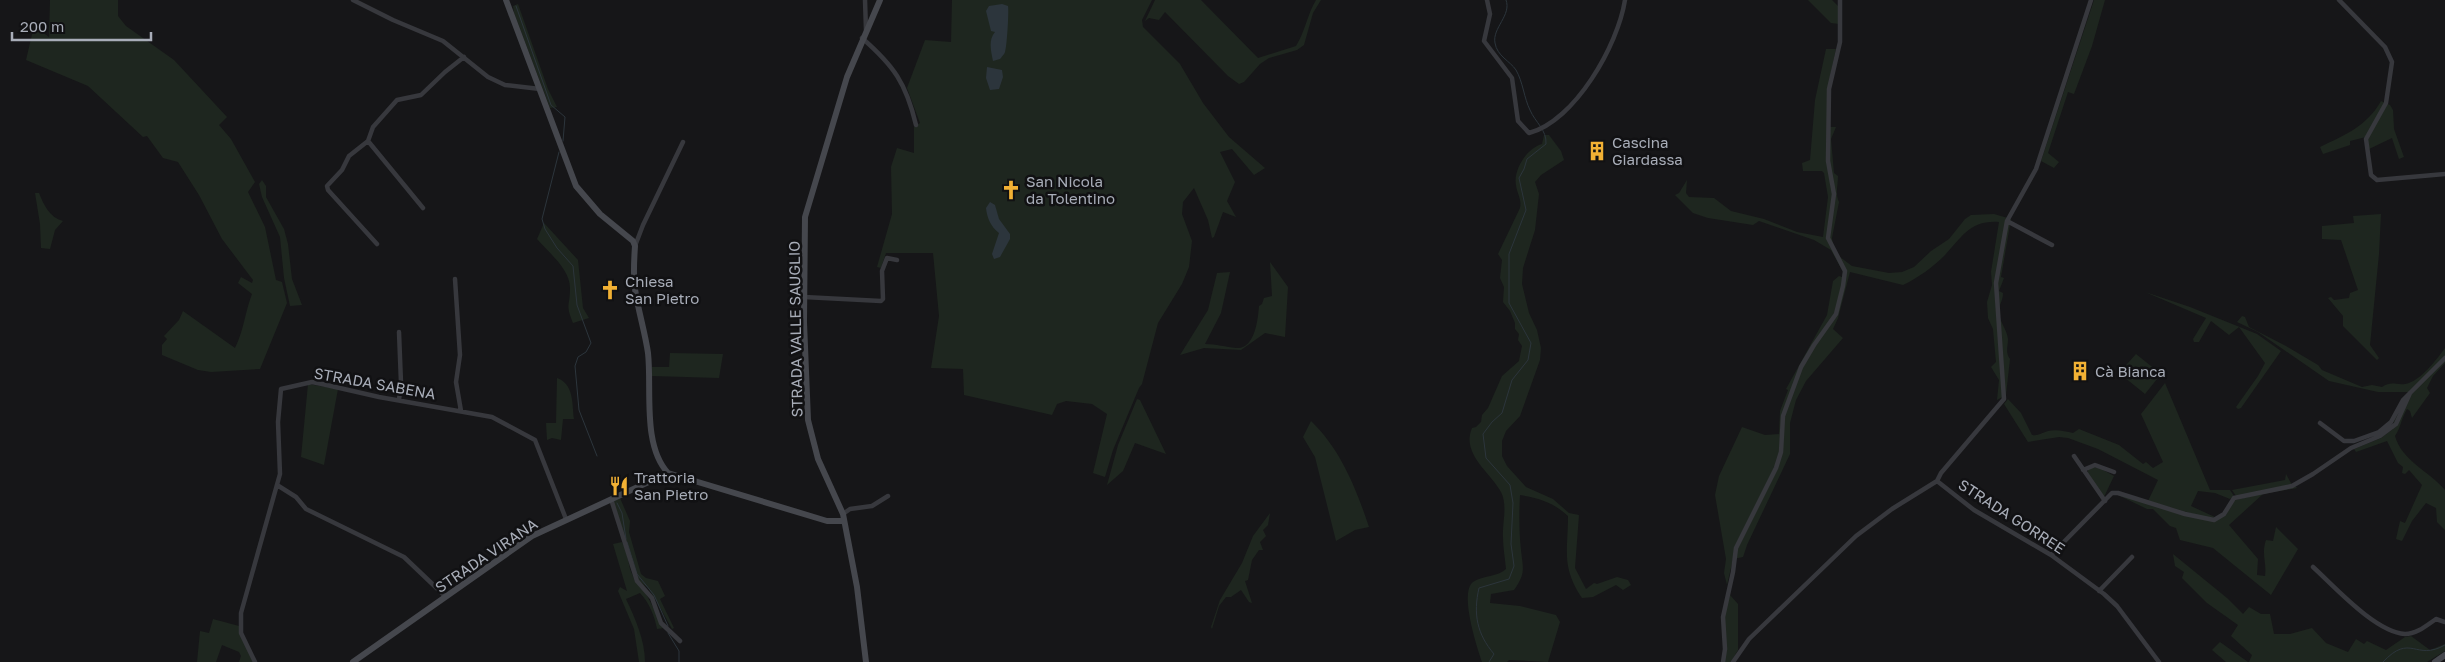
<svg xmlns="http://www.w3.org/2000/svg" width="2445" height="662" viewBox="0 0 2445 662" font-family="'Golos Text',sans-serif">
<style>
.green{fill:#1e261f}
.water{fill:#2c353c}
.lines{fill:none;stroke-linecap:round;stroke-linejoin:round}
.stream{stroke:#2c353c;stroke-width:1}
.street{stroke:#37383d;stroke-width:4.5}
.secondary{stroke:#45474d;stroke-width:6}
.labels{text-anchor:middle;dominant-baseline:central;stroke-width:5;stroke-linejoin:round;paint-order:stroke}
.poi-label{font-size:15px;fill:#a8adb8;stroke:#111113;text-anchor:start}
.street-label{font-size:15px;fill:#a8adb8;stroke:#111113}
</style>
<rect width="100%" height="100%" fill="#161618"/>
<!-- green -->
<path class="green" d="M50,0H118V16L126,26L174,60L227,117L219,125L231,139L255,182L248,192L265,227L276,280L282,282L287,303L260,369L211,372L198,370L162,355V345L167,339L164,336L179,320L183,311L235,348C244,330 245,312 252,294L238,283L241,277L252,283L253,280L222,239L199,195L178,162L163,158L147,136L143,137L88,86L26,60L34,26L49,37Z
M952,0H1152L1142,20L1143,27L1180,64L1203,103L1229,137L1265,168L1254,175L1232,149L1220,152L1235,182L1227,201L1236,217L1223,212L1214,237L1212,238L1208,220L1194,188L1183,202L1182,214L1192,241L1189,267L1182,284L1158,323L1142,384L1139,388L1113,450L1105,477L1093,473L1107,414L1092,404L1066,401L1057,404L1052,415L964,395L963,369L931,368L939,316L933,253H886L881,268L877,267L892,214L891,167L897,148L914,153V127L920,123L907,88L925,40L951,42Z
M1155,0H1201L1258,58L1296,46C1305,32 1307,15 1316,0H1321L1313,13L1304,45L1297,50L1269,58L1260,64L1244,82L1239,84L1228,76L1165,12L1159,20L1149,18L1145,21Z
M1808,0H1832L1838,6L1839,24L1831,23Z
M2094,0H2105L2092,46L2074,94L2068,92L2048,153L2059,162L2054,168L2041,161Z
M518,4L548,89L557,107L550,108L514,13L513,6Z
M1826,49H1836L1830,77L1827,127H1836L1831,139L1834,173L1838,176C1838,185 1835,194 1839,202L1832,238L1833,246L1840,257L1852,266L1889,273L1902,272L1914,267L1931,251L1949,239L1965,219L1971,215L1994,214L2011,219L2001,277L2004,278L1999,291L2003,293C2003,300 2000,303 1999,309C1998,320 2007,329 2008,339C2008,347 2005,352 2010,359L2006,395L1997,400L1999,380L1991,367L1996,362L1993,329L1988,318L1987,302L1992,285L1991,272L1999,222C1970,220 1962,237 1945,255C1933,267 1918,278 1903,285L1850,272L1838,318L1833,329L1843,338L1806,381L1796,400L1790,423V454L1747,545L1743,557L1733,559L1727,585L1724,573L1726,559L1715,495L1719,476L1742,427L1765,435L1779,434L1780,411L1788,390L1786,389L1827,315L1833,281L1839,276L1842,277L1843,272L1831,250L1814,240L1759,221L1753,225L1708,218L1693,213L1675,195L1679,193L1687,180L1686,193L1689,197L1714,198L1731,211L1764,219L1797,232L1823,237L1828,197L1824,173L1822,171H1803L1802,163L1810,160L1815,100Z
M2381,101L2390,105L2393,110L2394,129L2404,157L2399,159L2392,138L2367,150L2366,137L2350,141V145L2323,154L2320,147C2345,135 2367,126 2381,101Z
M1544,135H1549L1561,151L1564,160L1541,175L1535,182L1539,194L1535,230L1523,268L1522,284L1529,313L1537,330L1541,348L1540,360L1520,416L1506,431L1502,441V456L1507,466L1526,487L1553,499L1569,513L1579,515L1575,568L1586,589L1594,583L1597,584L1617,577L1628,580L1631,585L1623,590L1616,585L1593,597L1582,598C1561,566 1568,552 1568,516C1554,503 1540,498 1520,495C1519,512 1519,533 1521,550C1523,569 1526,573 1514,590L1491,594L1490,603L1520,606L1556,615L1560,622L1548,662L1509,660L1507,662H1482C1477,647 1459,593 1473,582C1483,575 1498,577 1506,569C1505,558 1503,548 1503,537C1502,523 1508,506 1501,492C1490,472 1461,454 1472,428L1476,427L1481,422L1482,415L1488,408L1502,376L1519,361L1522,346L1518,340L1519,334L1515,329V323L1510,311L1503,302L1504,287L1500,278L1502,260L1498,254L1520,208C1522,199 1517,194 1516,185C1513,170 1527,148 1542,144Z
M262,180L266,186V197L284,229L288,244L292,279L302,305L290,306L284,278L280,237L262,197L259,184Z
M35,193H39C44,205 49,217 63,221L55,230L50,249L41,248L40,224Z
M2381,214L2379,254L2370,345L2379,358L2377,360L2343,326V316L2328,298L2331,297L2334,300L2349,298L2350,293L2358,290L2341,240L2322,239V226L2354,223L2353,216Z
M544,223L578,260L583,308L589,318L573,323C565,304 570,307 570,288C570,269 549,253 537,239Z
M1270,262L1288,287L1285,337L1265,333L1241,350L1204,348L1180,355L1208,310L1217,273L1230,272L1221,313L1205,344C1216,344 1226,347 1236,348C1255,350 1258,319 1259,306L1262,304L1264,298L1272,296Z
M2145,292L2190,307L2257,334L2281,351L2241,408L2238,409L2236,407L2258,376L2265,363L2239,327L2229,335L2211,321L2199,342H2194L2193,339L2206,318Z
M2242,316L2245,317L2249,327L2286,346L2318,365L2322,370L2362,387L2372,385L2382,387C2391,381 2395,385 2405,384C2420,382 2437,359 2445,348V356L2409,392H2378L2329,381L2258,332L2237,322Z
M670,353L723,354L719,378L652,376V367H669Z
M2136,354L2161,374L2145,394L2119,373Z
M2445,360V363L2433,376L2427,388L2430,393L2412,418L2410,411L2407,409C2401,419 2401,427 2395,436C2402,461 2429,471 2445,490V530L2437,522L2436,508L2426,503L2412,521L2402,541L2396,539L2400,521L2405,523L2422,485L2409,470L2405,474L2402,473L2403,467L2398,463L2387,441L2356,452L2354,449L2381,438L2393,429C2392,406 2430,375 2445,360Z
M557,378C574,384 572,403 574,419H563L561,440L552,438L547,440L546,423H556Z
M2165,383L2210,490H2230L2234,496L2230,499L2215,493L2198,491L2191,506L2217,518L2204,517L2148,501L2158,480L2098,449L2068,438L2059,437L2028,442L2004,404L2008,399L2021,413L2032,435C2039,436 2041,433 2048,431C2056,429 2065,431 2073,433L2079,429L2119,445L2143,464L2146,462L2153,468L2163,462L2141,414Z
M308,384L338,389L324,465L301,457Z
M1137,399L1140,400L1166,454L1135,443L1123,471L1107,485L1118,445Z
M1311,421C1341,450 1356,488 1369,527L1355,530L1336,541L1315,457L1303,437Z
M2098,467L2114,476L2104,497L2088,475V468Z
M2286,474L2292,485L2236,496L2232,490L2285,480Z
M2295,486L2297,488L2263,494L2229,525L2258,559L2257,575L2265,576C2267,563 2261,554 2266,540L2273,541L2276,527L2298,549L2271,595L2213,548L2180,540L2176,528L2170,526L2153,509H2147L2118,495L2215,521L2226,515L2231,501Z
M620,498L630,521L629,532L641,574L646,578L658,581L665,596L660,599L674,628L672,629L657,602L648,588L639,581L614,504V501Z
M1270,513L1268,525L1263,530L1266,536L1260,542L1263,550H1259L1252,560L1248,580L1245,581L1252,603L1249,602L1241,590L1231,597H1226L1219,606L1212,629L1211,627L1220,600L1242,563L1253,536Z
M622,542L626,550L630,569L635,581L644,590L664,628L657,629C655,617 649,602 640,593L626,599C635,618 645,640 645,662H639L634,629L618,591L620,587L627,591L613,544Z
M2173,554L2227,598L2243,614L2249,607L2261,614H2270L2274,634H2290L2312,628L2326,643L2348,652L2356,639L2364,644L2367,641L2386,650L2405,637L2411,636L2430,650L2445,644V651L2427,662H2249L2252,655L2231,636L2238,625L2207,603L2182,578L2184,572L2175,566Z
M1730,595L1738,604V650L1731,662H1724V616Z
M213,619L239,626L240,633L253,662H239L241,656L239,652L222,645L216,662H197L200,631L209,633Z
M2220,642L2248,662H2226L2212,650Z"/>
<!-- water -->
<path class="water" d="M1002,4L1008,6C1009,11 1007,47 1005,52C1005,53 1001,58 1000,59L993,61C991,51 988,40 995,32L991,31L986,11L989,6Z
M987,67L1002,70L1003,77L999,89L990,90L986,78Z
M990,202L995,205L999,219L1010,234V239L1000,257L994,259L992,254L999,233C991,227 987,218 986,208Z"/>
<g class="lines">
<!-- stream -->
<path class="stream" d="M516,6L551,105L565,117L563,141
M559,152L542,219L545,229L557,248L573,266L577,305L591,343L586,352L578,357L575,366L579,410L597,456
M617,503L622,513L626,539
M627,542L637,574L654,595L668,626
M668,633L679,651V662
M1489,662L1494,654C1477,634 1473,614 1479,588L1509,579L1514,566L1511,544L1513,503L1510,485L1486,458L1483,434L1492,422L1502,413L1512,380L1528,360L1531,343L1509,303V254L1526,210L1519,178L1524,169L1527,159L1546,144C1547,130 1535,122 1530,110C1524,98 1523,82 1516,70C1510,61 1497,56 1495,43C1492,28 1512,15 1506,0
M2383,662C2411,632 2415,662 2445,645"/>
<!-- street -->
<path class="street" d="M353,0L393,20L443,41L488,77L505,85L540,89
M865,0L866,30
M1487,0L1490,14L1484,41L1512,78L1518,121L1529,133C1575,121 1618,45 1625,0
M2339,0L2385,47L2392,62L2386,103L2366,139L2371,175L2377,180L2445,174
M862,38C894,66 906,83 916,125
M368,141L349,156L342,170L327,186L328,190L377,244
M423,208L368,141L373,127L397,100L421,95L445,72L464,57
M2007,221L2052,245
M635,246L643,225L683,142
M455,279L460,355L456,382L461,411
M804,297L881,301L883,299L882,271L887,258L897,260
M399,332L401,383L399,400
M2320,423L2344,441H2354L2379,432L2391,422L2403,400L2445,358
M2074,456L2105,501
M2083,470L2095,465L2114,472
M1937,481L1941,473L2004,399L1996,283L2007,221L2036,169L2091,0
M1937,481L1974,510L2051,555L2104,594L2117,606L2159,662
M277,485L296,497L306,509L404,557L446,597
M611,499L637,581L652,598L661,623L680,641
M843,514L850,509L872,506L888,496
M2051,555L2112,493H2118L2185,514L2214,520L2224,514L2234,498L2292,486L2313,474L2351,448L2380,436L2396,424L2410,393
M2313,567C2334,586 2375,632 2405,634C2417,634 2427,625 2436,619L2445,622
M2099,591L2132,557
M255,662L241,633V613L280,474L278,422L281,389L312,382L322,384L379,397L492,417L535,440L566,519
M1723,662L1725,649L1723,617L1733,572L1736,548L1776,468L1781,452L1783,416L1801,367L1814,345L1836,314L1843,286L1845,271L1828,238L1834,194L1828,161L1829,89L1840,42V0
M1733,662L1749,639L1856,536L1892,509L1937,481"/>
<!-- secondary -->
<path class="secondary" d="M506,0L576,186L600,214L633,241L635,246C634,260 633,275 635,289C638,310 645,332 648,353C652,389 642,445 668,473
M353,662L532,536L668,473L827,521H843
M866,662L857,587L843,514L818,459L808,420L804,322L805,217L847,77L880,0
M2435,662L2445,655"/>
</g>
<!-- icons -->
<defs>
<symbol id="building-bare" viewBox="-9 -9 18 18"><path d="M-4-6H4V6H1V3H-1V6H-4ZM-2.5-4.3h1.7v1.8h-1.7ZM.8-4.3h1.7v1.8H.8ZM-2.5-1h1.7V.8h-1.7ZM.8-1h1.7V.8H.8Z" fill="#f2b134" stroke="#111113" stroke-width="2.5" paint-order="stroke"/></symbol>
<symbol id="church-bare" viewBox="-9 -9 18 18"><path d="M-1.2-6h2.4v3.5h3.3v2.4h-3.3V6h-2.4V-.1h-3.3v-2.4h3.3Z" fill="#f2b134" stroke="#111113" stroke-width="2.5" paint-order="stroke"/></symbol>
<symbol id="restaurant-bare" viewBox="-9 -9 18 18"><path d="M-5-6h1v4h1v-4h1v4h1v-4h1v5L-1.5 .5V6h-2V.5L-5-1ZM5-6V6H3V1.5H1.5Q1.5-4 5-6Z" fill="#f2b134" stroke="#111113" stroke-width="2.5" paint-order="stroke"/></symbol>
</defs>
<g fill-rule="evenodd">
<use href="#building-bare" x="1583" y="137" width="28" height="28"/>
<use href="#church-bare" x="997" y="176" width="28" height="28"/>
<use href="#church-bare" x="596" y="276" width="28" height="28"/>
<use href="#building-bare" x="2066" y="357" width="28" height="28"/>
<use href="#restaurant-bare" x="605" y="472" width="28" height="28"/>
</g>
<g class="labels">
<!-- poi labels -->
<g class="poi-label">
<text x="1612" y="142">Cascina<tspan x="1612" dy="17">Giardassa</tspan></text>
<text x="1026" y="181">San Nicola<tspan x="1026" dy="17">da Tolentino</tspan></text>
<text x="625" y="281">Chiesa<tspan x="625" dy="17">San Pietro</tspan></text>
<text x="2095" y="371">Cà Bianca</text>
<text x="634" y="477">Trattoria<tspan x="634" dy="17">San Pietro</tspan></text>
</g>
<!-- street labels -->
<g class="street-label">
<text transform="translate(795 329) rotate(-91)">STRADA VALLE SAUGLIO</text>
<text transform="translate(375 383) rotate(10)">STRADA SABENA</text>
<text transform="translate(2012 516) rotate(33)">STRADA GORREE</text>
<text transform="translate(486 555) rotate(-34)">STRADA VIRANA</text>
</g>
</g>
<!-- scale -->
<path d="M12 32v8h139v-8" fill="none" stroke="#a8adb8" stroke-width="2.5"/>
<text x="20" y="32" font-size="15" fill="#a8adb8" stroke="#111113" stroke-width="4" paint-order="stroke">200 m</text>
</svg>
